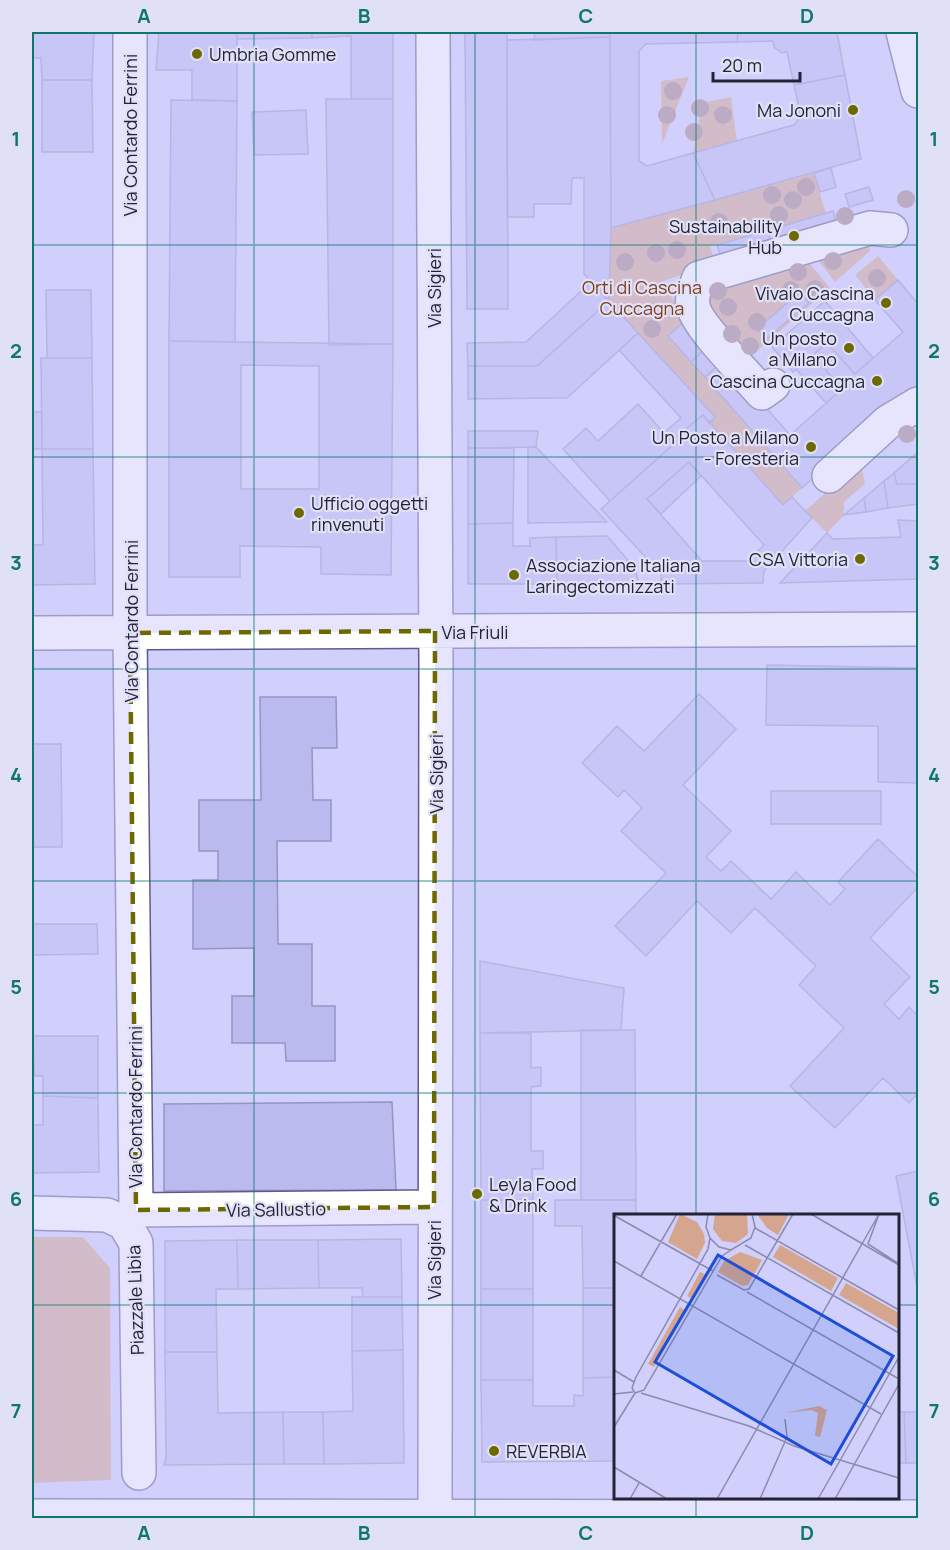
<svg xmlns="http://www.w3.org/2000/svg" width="950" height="1550" viewBox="0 0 950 1550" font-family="Manrope,sans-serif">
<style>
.green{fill:#d6a58e}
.building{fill:#bbbaef;stroke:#9594c7;stroke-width:1.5;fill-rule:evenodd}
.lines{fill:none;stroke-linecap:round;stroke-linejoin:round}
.minor-casing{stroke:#5e5b8b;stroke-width:36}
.minor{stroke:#fff;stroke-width:33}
.tree{fill:#a37f80}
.marked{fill:none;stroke:#6e6800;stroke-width:4.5;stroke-dasharray:12 8;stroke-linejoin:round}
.grid{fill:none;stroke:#0f766e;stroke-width:1.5;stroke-opacity:0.55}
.poi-dot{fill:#6e6800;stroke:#e0e0f6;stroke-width:2}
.labels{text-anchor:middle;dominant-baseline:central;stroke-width:4.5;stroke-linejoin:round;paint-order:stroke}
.poi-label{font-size:18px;fill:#232236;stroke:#e0e0f6;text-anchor:end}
.street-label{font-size:18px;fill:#232236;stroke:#e0e0f6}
.park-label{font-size:18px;fill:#7e3d1b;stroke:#e0e0f6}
.inset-road{fill:none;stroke:#8b8aad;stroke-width:1.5}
.view{fill:#1d4ed8;fill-opacity:0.15;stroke:#1d4ed8;stroke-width:3}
.inset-edge{fill:none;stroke:#232236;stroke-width:3}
.neatline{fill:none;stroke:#0f766e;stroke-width:2}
.grid-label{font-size:20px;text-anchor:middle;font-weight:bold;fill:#0f766e}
</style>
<rect width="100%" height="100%" fill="#d1d0fc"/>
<!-- green -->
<path class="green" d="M689,77L662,144L661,81Z
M731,97L737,141L693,153L702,103Z
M814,173L826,214L710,246L716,264L663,281L685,321L669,337L802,488L783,505L709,423L715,417L609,301L611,228Z
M859,237L871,250L835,282L811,251Z
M802,254L830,288L744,362L711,324L704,288Z
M878,256L898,280L875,300L855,275Z
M878,446L879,453L862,469L865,484L844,502V515L827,533L805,511Z
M32,1237H83L110,1268L111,1480L32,1483Z"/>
<!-- building -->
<path class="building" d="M32,32H94L92,80H42L41,58H32Z
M159,32H237V101L192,100V70H156Z
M237,32H312V38L237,39Z
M312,32H393V99H351V36L312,38Z
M465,32H507L508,309H467Z
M535,32H610V37L534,40Z
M610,32H738L737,42L646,44L639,51V161L647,166L693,153L715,200L611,228Z
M738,32H837L845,75L794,85L787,52L782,53L774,47L773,41L737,42Z
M610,37L611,228L609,301L584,274V178H572L571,204H534V217H507V40Z
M845,75L861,159L715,200L693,153L794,125L801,116L794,85Z
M42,80H92L93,152H42Z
M326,99H393V344L329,345Z
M171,100L237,101L235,342L169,341Z
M306,110L308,154L254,155L252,112Z
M831,168L836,187L820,192L814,173Z
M869,187L873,200L849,207L845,194Z
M833,211L838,228L781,245L776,228Z
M768,230L772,247L723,262L717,245Z
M898,280L918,304V385L802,488L705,377L724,360L790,435L842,389L813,355L827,343L855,374L903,332L875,300Z
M591,282L609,301L537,366H468L467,343L526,342Z
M46,290H91L92,358H47Z
M800,292L809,303L766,339L757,329Z
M609,301L638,333L567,398L468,399V366H537Z
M825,301L873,358L855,374L827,343L793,372L772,347Z
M685,321L707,347L691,362L668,336Z
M638,333L715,417L709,423L703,415L674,439L676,442L674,444L664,433L681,418L619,350Z
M169,341L393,344L391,575L321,574V547L240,546V577H169ZM241,365L319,366V489H241Z
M710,344L724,360L705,377L691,362Z
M813,355L842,389L826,403L796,369Z
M41,358H92L93,449H42Z
M638,404L674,444L610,501L563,449L586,428L598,441Z
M32,412H42V449H32Z
M703,415L783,505L792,497L812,518L764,571L763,583L661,584V574L601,509L676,442L674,439ZM689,462L764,545L748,561H702L647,499Z
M468,431H538L536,447L468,448Z
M528,447H536L607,522L528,523Z
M468,448H514L513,523L468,524Z
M42,449H93L95,584L32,585V545H43Z
M918,452V484H897L894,473Z
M689,462L701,476L661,514L647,499Z
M894,473L897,484H918V504L888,508L884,481Z
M884,481L888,508L866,512L864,498Z
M864,498L866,512L844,515Z
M898,520L918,521V579L780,583L827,533L833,539L901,537Z
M513,523V546H530V538L556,537L557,584H468V524Z
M607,536L634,567L639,584H557L556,537Z
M767,665L918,668V783L878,782V726L766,725Z
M699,694L736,729L683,785L731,831L706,857L721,871L731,861L771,899L796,872L830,905L845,889L838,882L878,839L918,877V887L870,938L910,977L884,1004L899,1019L909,1007L918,1016V1093L909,1103L883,1078L835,1128L790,1086L844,1028L799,985L816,966L755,908L731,933L697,901L646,956L615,926L666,873L621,831L642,808L624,790L618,797L582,763L617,726L644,751Z
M260,697H336L337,748H312L313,800H331V841H277L278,944H312V1006H335V1061H286L285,1043H232V996H254V948L193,949V880H218V851H199V800H261Z
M32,744H61L62,847H32Z
M771,791H881V824H771Z
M32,924H97L98,954L32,955Z
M480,961L624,988L621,1030L480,1033Z
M581,1030H635L636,1200H581Z
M480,1033H531V1068L541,1067V1086L531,1087V1151H543V1169H532L533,1200H481Z
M33,1036H98V1098L43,1096V1076H34Z
M43,1096L98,1098L99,1172L32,1173V1125H43Z
M392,1102L396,1190L164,1191V1104Z
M918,1171V1292L896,1176Z
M481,1200H533V1289H481Z
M555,1200H636V1216H616V1288H583L582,1226H555Z
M401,1239L402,1297H363L362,1288H319L318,1240Z
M237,1240L238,1289H216L217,1352H165V1241Z
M237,1240H318L319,1288L238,1289Z
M583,1288H616V1377L583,1378Z
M481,1289H533V1380H481Z
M352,1297H402L403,1350L352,1351Z
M403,1350L404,1463L324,1464L323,1412L353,1411L352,1351Z
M165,1352H217L218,1413L283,1412L284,1464L164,1465L166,1458Z
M616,1377V1461L482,1462L481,1380H533V1406H574V1395L583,1396V1378Z
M283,1412H323L324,1464H284Z
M898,1412H904L906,1463H898Z
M904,1412H918V1463H906Z"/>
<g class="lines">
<defs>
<path id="minor" d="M130,32V633L136,1210
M433,32L436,665L435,1518
M903,32L918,91
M773,385L762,393C747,375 695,324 693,305C691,295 696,287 699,278L870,228L891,230
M829,476L888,422L918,404
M32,633L918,629
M32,1213L107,1215L124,1223L136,1243L139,1473
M124,1223L136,1210L434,1207
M32,1516L918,1517"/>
</defs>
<!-- minor casing -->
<use href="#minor" class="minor-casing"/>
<!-- minor -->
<use href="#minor" class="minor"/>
</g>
<!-- trees -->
<g class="tree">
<circle cx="673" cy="91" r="9"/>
<circle cx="700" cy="108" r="9"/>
<circle cx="667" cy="115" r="9"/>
<circle cx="723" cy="115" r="9"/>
<circle cx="694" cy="132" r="9"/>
<circle cx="806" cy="187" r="9"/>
<circle cx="772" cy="195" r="9"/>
<circle cx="906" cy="199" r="9"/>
<circle cx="793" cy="200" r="9"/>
<circle cx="779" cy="215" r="9"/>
<circle cx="845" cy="216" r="9"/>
<circle cx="719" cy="222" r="9"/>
<circle cx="677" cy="250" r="9"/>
<circle cx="656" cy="253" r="9"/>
<circle cx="833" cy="261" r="9"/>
<circle cx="625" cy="262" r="9"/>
<circle cx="798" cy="272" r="9"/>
<circle cx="877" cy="278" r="9"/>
<circle cx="815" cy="289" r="9"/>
<circle cx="791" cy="290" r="9"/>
<circle cx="718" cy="291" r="9"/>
<circle cx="728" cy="307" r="9"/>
<circle cx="757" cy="322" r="9"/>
<circle cx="652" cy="329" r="9"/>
<circle cx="732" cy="334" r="9"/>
<circle cx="750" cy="346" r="9"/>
<circle cx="907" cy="434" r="9"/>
</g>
<!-- marked area -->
<path d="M0 0H950V1550H0ZM435,631L434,1207L136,1210L130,633Z" fill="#d1d0fc" fill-opacity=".55" fill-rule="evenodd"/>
<path class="marked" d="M435,631L434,1207L136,1210L130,633Z"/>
<!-- grid -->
<path class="grid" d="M254,32V1518M475,32V1518M696,32V1216M32,245H918M32,457H918M32,669H918M32,881H918M32,1093H918M32,1305H616M898,1305H918M696,1498V1518"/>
<!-- markers -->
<g class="poi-dot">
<circle cx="197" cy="54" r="6"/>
<circle cx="853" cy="110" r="6"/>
<circle cx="794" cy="236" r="6"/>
<circle cx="886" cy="303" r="6"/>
<circle cx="849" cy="348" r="6"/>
<circle cx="877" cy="381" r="6"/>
<circle cx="811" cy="447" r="6"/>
<circle cx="299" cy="513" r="6"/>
<circle cx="860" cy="559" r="6"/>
<circle cx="514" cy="575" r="6"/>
<circle cx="477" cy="1194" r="6"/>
<circle cx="494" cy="1451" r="6"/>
</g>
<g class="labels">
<!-- poi labels -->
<g class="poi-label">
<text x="209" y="54" text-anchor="start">Umbria Gomme</text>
<text x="841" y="110">Ma Jononi</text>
<text x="782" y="226">Sustainability<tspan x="782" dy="21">Hub</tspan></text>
<text x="874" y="293">Vivaio Cascina<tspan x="874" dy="21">Cuccagna</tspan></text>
<text x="837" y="338">Un posto<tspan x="837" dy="21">a Milano</tspan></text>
<text x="865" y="381">Cascina Cuccagna</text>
<text x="799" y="437">Un Posto a Milano<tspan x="799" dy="21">- Foresteria</tspan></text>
<text x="311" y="503" text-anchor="start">Ufficio oggetti<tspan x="311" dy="21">rinvenuti</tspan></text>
<text x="848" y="559">CSA Vittoria</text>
<text x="526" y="565" text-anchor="start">Associazione Italiana<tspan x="526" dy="21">Laringectomizzati</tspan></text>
<text x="489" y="1184" text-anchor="start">Leyla Food<tspan x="489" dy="21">&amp; Drink</tspan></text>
<text x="506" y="1451" text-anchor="start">REVERBIA</text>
</g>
<!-- street labels -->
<g class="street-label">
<text transform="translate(130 135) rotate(-90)">Via Contardo Ferrini</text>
<text transform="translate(434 288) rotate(-90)">Via Sigieri</text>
<text transform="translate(131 621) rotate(-90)">Via Contardo Ferrini</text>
<text x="475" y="632">Via Friuli</text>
<text transform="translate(436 774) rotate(-90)">Via Sigieri</text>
<text transform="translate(135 1107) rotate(-90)">Via Contardo Ferrini</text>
<text transform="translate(276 1209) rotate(-1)">Via Sallustio</text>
<text transform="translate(434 1260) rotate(-90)">Via Sigieri</text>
<text transform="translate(135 1300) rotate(-92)">Piazzale Libia</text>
</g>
<!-- park labels -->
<g class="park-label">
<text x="642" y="287">Orti di Cascina<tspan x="642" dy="21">Cuccagna</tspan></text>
</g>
</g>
<!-- overview -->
<g transform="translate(614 1214)">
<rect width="285" height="285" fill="#d1d0fc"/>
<path d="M66,0L83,8L90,20L91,29L83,45L54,28ZM101,0H133L134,20L122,29L108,27L99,15ZM143,0H175L164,21L153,14ZM166,31L224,64L217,77L159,43ZM126,38L148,46L134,71L128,72L104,58L110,47ZM86,58L92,61L79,85L73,82ZM232,69L285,99V115L225,81ZM66,93L72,97L40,153L34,150ZM205,192L213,196L206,223L201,222L204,199L197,196L171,199Z" fill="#d6a58e"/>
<path class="inset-road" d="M94,0L92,13L96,24L105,33L117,36L137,24L141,13L138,0M197,0L285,51M265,0L254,30L285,50M1,2L99,57M141,14L285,96M131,31L285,119M0,47L267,200M103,61L130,76L135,75L179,0M27,62L63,0M133,78L285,165M0,156L20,168M21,179L30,176L108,42L117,36M21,179L18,174L22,163L94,35L96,24M27,179L135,212L180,232L285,264M0,180L19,178M0,213L21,179M0,253L53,285M16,285L25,269M103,285L265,0M146,285L173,223L171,205M204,285L285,143M221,285L285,170"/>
<path class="view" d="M104,41L279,142L217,250L41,148Z"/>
<rect width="285" height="285" class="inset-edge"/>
</g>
<!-- border -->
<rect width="950" height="1550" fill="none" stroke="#e0e0f6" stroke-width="66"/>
<!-- scale -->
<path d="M713 72v9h87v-9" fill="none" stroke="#232236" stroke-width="3"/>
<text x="722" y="72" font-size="18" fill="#232236" stroke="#e0e0f6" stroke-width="4.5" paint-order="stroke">20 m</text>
<rect x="33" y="33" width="884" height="1484" class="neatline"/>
<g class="grid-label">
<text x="144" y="23">A</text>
<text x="364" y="23">B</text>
<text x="586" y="23">C</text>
<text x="807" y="23">D</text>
<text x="16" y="146">1</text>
<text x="934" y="146">1</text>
<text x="16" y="358">2</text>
<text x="934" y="358">2</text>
<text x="16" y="570">3</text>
<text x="934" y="570">3</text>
<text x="16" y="782">4</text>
<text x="934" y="782">4</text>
<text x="16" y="994">5</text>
<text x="934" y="994">5</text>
<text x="16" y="1206">6</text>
<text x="934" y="1206">6</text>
<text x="16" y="1418">7</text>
<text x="934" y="1418">7</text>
<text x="144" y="1540">A</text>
<text x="364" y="1540">B</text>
<text x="586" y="1540">C</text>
<text x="807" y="1540">D</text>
</g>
</svg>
